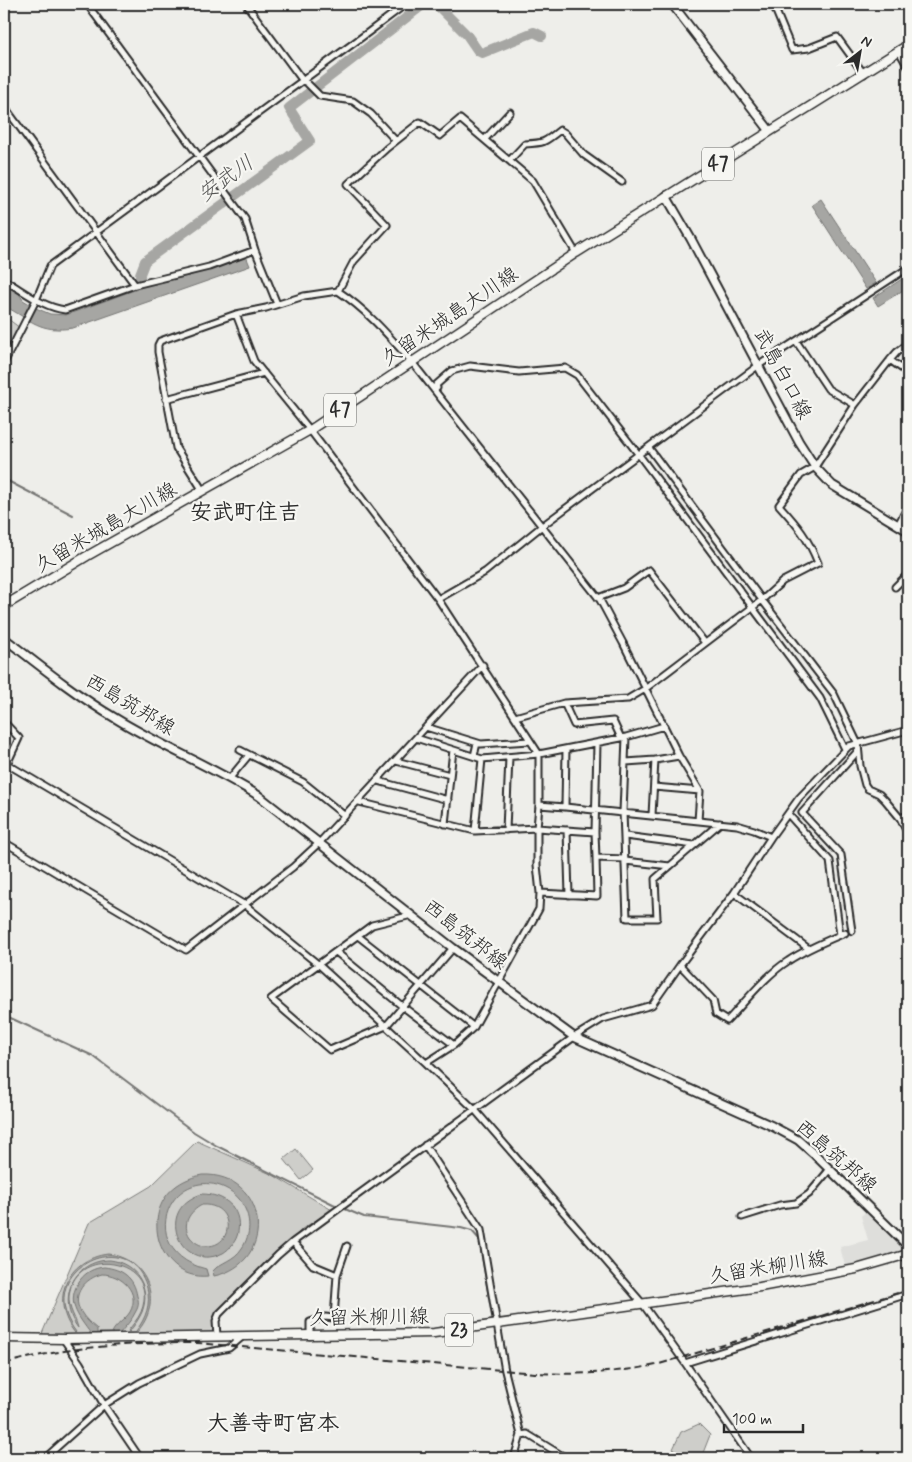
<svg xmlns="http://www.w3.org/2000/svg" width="912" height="1462" viewBox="0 0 912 1462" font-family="Mynerve,'Klee One',sans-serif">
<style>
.built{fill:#dededb}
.green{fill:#cececa;stroke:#7c7c7a}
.water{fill:#a6a6a3;stroke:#757573;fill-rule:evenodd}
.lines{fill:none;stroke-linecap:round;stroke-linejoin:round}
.stream{stroke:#757573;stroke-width:2}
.river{stroke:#a6a6a3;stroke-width:10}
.street-casing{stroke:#2b2b2b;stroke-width:9}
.secondary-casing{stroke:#2b2b2b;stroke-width:11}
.primary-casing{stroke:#2b2b2b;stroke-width:11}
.street{stroke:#f6f6f2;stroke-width:5}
.secondary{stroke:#f6f6f2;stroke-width:7}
.primary{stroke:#f6f6f2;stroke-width:8}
.rail{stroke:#2b2b2b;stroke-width:2;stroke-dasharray:8 4;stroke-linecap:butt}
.labels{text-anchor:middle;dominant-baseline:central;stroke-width:4.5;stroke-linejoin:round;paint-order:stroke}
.shield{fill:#f6f6f2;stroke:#686867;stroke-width:1}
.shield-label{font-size:19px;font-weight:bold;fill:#2b2b2b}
.street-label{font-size:20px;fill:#2b2b2b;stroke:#f6f6f2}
.water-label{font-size:21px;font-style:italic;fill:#565655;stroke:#f6f6f2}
.quarter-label{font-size:22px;font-weight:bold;fill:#2b2b2b;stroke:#f6f6f2}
</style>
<rect width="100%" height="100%" fill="#eeeeea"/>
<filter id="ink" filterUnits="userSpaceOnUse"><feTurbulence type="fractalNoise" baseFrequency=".02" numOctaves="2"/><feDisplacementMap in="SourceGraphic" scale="10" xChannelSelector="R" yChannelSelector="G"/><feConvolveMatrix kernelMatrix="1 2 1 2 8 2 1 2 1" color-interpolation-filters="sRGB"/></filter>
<g filter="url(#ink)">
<!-- built -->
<path class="built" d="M868,1209L907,1248L906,1250L845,1266L840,1247L868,1240L861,1216Z"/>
<!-- green -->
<path class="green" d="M4,316L20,328L4,358V342L8,334L4,331Z
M197,1141L273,1175L332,1210L302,1229L215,1320V1327L214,1333L41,1336L89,1223L151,1186Z
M296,1149L313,1170L301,1180L284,1159Z
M699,1424L710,1435L701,1458H687L673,1449L681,1432Z"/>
<!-- water -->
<path class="water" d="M821,199L876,283L866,289L812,205Z
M246,256L250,266L73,328C39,333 32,320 4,306V285L18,292L23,300L38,309L50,314L66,315L148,285L192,275Z
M908,275V287L878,306L873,298Z
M202,1175C268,1172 279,1263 214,1276L213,1271C220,1262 234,1261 242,1248C251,1235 251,1218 243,1205C238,1195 228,1188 217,1185C165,1172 138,1252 206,1269L208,1276C152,1282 131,1189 202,1175Z
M202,1194C224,1194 242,1208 238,1232C237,1240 230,1249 223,1253C181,1274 152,1209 202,1194ZM202,1205C235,1203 235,1247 206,1246C200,1246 194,1242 190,1237C181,1224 190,1211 202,1205Z
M108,1254C148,1259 164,1302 137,1332L136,1331C146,1318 151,1304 147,1288C129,1222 30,1271 76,1332L75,1333C49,1301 66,1259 108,1254Z
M110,1260C135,1263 152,1287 142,1312C139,1319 134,1326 129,1332L128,1331C132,1325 138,1319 141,1312C162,1259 74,1243 69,1296C68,1309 76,1318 78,1328C56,1300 73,1260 110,1260Z
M104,1267C122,1269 134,1277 137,1296C139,1301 139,1306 136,1311C132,1320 125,1327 119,1334H91C78,1316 65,1302 80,1280C86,1272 94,1268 104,1267ZM102,1274C121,1274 141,1292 130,1312C125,1320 115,1325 112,1333H97V1329C91,1324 85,1319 81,1312C70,1294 86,1278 102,1274Z"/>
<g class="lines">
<!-- stream -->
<path class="stream" d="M4,479L73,515
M4,1015L93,1056L194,1132L217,1146L333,1204L364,1217L461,1228L472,1231L479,1239L493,1321"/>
<!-- river -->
<path class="river" d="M436,4L467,35L478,51L482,53L534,32L542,36
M141,295L140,274L145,261L310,141L289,108L424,4"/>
<defs>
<path id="street" d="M87,4L245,219L255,250L277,304
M246,4L303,81L307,83L320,96L353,101L371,114L396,141
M773,4L792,50L809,48L837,37L864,74
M899,51L908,67
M4,106L135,285
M485,139L510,112
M510,160L525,144C544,143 544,143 560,130L565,133L584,155L622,182
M4,280C24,291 42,307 65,310L135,285L209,267L255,250
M338,291L354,261L387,225L348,184L387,148L420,122L440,136L460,119L533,181L576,253
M236,314L254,361L310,430L438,599L539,754V805L537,828V865L540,893L539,909L474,1027L454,1045L426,1063
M796,341L828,389L855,405
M890,360L897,352L908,344
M4,363L36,300L50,266L366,34L406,4
M434,390L437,388L436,385L452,371L470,366L519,372L565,368L577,375L639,455L820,698L845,749
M166,399L264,373
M649,448L762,600L834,694L858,744L860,766L865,785L868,789L879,794L885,800L900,818L908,834
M203,491L176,448L158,352V345L160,341L236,314L266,308L304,296L338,291C367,310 389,336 412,362L600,600L623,643L679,756L700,791L698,821
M898,525L908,506
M895,587L908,574
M598,598L624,588L649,570L705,643
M438,599L485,572L542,526L759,365L908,268
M564,703L574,725L613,721L621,738
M515,717L564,703L628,699L645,689L762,600L783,581L818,563C808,538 798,526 779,505L801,475L815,467L855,405L890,360L908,373
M4,722L19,738L7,764L245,905L319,965L426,1063L475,1110L642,1303L685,1363L751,1458
M426,727L481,744L530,741
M626,737L623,812L627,918H657L655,879L720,823
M416,738L482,759L539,754L626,737L664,726
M566,749L565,807L737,825L754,830L771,837
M240,750L303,782L345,816
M474,756L477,743
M396,761L450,775
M626,762L655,760L679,756
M230,778L249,755
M378,781L448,800
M654,787L700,791
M359,802L475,831L537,828L595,832L596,858
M539,805L565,807
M788,814L830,861L840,935
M652,815L655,760
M900,818L908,815
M445,824L453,750
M506,830L509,757
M567,830L569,895
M475,831L482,759
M595,832L597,743
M625,836L694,845
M4,842L186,950L293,867L320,842L483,665
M625,861L670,866
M540,893L597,896L596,858L625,859
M734,893L809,949
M412,915L372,925L271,999L330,1050L386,1026L453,948
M852,931L841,855L802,813L857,752
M358,936L474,1027
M336,952L402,1006L454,1045
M680,965L713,1000L716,1014L727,1021C744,1003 767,974 788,961C806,949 826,941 845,933
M425,1145L481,1230L505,1371L521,1435L514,1458
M4,1196V1197
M742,1217L780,1205L796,1203L809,1194L830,1169
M293,1242L313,1265L337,1275
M217,1336L216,1321L219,1314L278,1255L293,1242L574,1037L603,1019L652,1005L680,965L734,893L771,837L799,798L849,746L908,730
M310,1336V1322L325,1317L334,1318L337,1275L347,1246
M65,1339L64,1340L80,1363L104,1405L140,1458
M685,1363L908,1294
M521,1435L527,1434L566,1458
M45,1458L104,1405L139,1383L200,1354L229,1348L242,1337"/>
<path id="secondary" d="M672,4L770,131
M666,196L691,239L799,442L815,467L832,485L908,531
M4,638C40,666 76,695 115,718C162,747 213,767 259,796L453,948L574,1037L772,1126L798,1140L815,1155L908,1246"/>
<path id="primary" d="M4,606L87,556L310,430L576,253L908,45
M4,1338L65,1339L434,1333L760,1287L856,1269L908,1254"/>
</defs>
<!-- street casing -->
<use href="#street" class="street-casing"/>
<!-- secondary casing -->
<use href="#secondary" class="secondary-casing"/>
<!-- primary casing -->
<use href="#primary" class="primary-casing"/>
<!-- street -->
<use href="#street" class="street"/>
<!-- secondary -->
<use href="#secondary" class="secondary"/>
<!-- primary -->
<use href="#primary" class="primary"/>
<!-- rail -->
<path class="rail" d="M4,1364C66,1346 133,1343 198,1343L535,1373C577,1375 615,1373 656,1365L908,1290"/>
</g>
</g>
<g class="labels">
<!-- shield labels -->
<g class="shield">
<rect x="702" y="147.5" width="32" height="33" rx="4"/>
<rect x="324" y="393.5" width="32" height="33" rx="4"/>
<rect x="445" y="1313.5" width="28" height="33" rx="4"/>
</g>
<g class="shield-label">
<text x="718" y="164">47</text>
<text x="340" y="410">47</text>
<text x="459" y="1330">23</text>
</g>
<!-- street labels -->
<g class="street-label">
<text transform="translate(450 317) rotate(-34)">久留米城島大川線</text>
<text transform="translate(782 374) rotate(62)">武島白口線</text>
<text transform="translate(106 528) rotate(-30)">久留米城島大川線</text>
<text transform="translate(130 705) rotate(31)">西島筑邦線</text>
<text transform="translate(465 935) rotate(38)">西島筑邦線</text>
<text transform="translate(836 1157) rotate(41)">西島筑邦線</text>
<text transform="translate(768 1268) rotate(-9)">久留米柳川線</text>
<text transform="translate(369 1318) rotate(-1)">久留米柳川線</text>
</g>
<!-- water labels -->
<g class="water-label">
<text transform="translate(226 179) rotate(-36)">安武川</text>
</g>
<!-- quarter labels -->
<g class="quarter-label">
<text x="245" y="513">安武町住吉</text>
<text x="273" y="1424">大善寺町宮本</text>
</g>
</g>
<!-- margin -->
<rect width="912" height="1462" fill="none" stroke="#f6f6f2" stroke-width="20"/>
<rect x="10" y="10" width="892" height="1442" fill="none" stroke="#2b2b2b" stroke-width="2" filter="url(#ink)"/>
<!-- north arrow -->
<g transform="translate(860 52) rotate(31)" stroke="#f6f6f2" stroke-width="4" paint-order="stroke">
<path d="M0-4L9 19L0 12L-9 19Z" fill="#2b2b2b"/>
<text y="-8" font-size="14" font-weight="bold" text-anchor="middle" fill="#2b2b2b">N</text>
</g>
<!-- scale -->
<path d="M724 1424v8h79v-8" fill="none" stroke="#2b2b2b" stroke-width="2.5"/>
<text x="732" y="1424" font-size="15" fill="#2b2b2b" stroke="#f6f6f2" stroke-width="4" paint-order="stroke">100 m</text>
</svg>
